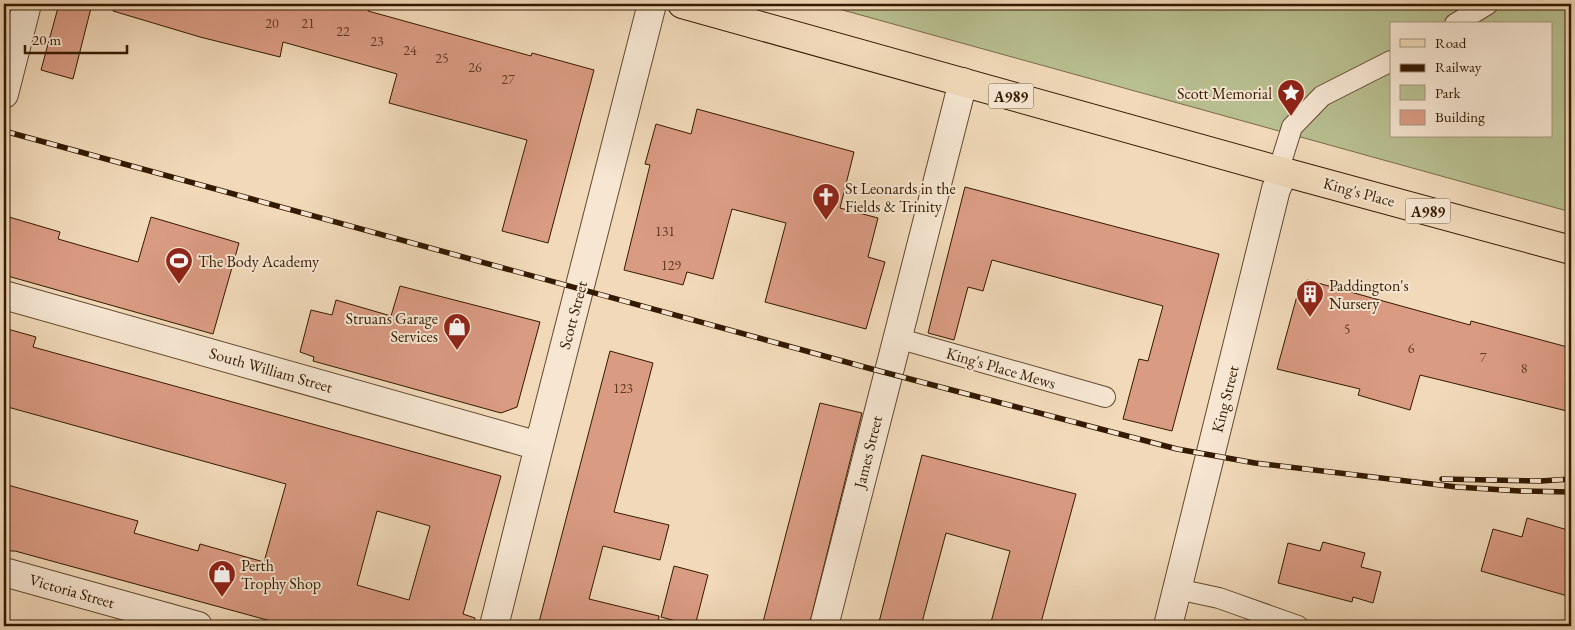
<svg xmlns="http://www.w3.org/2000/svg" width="1575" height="630" viewBox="0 0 1575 630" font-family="'EB Garamond',serif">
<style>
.green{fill:#b8bf90;stroke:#766c48;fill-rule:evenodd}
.building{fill:#da9b83;stroke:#341a00;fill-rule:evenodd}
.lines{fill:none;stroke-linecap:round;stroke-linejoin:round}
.lane-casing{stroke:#634a2e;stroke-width:22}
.street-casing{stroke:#634a2e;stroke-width:30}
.primary-casing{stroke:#341a00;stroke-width:30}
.lane{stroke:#f6e6d2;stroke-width:20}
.street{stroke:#f6e6d2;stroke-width:28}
.primary{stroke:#f1d9b9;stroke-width:28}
.rail-casing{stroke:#341a00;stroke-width:5.5}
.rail{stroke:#f6e6d2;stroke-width:4;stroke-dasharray:11;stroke-linecap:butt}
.labels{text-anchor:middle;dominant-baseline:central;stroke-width:4;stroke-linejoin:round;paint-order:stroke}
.number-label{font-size:14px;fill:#5e3a21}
.shield{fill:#f6e6d2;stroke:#6e573f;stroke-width:1}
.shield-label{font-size:15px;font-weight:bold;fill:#341a00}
.poi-label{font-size:16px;fill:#341a00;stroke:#f6e6d2;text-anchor:start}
.street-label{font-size:16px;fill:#341a00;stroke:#f6e6d2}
</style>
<rect width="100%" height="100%" fill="#f1d9b9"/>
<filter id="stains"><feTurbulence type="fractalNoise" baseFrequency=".004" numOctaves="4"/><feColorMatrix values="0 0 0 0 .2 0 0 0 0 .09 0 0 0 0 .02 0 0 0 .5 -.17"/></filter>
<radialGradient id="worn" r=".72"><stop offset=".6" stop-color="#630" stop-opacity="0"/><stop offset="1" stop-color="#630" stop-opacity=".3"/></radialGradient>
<!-- green -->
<path class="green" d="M821,4H1571V212ZM1391,24H1551V136H1391Z"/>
<!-- building -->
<path class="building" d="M59,4H92L73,79L41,70Z
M114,4H370L368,11L531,56L532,53L594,70L548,243L502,231L527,140L389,103L397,74L283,42L280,57L200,37L113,11Z
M697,109L854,152L840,208L878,218L868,257L885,262L866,329L765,302L786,223L732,209L713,279L687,272L683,285L624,270L650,165L645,164L656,124L691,134Z
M965,187L1219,254L1172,431L1123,419L1139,359L1148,361L1163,306L992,260L983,291L968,287L954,340L928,333Z
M9,217L60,232L58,239L138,262L151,217L239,243L213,334L4,275V235Z
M1307,280L1470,325L1471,321L1571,348V412L1420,375L1410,410L1358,395L1360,389L1277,369L1297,296L1303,297Z
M400,286L540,322L517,407L501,413L313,361L314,357L300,352L311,310L332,315L336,300L391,316Z
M4,328L36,337L33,347L501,476L463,614L475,618L474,626H289L15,551H4V484L138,521L134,533L198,551L200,544L264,562L286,484L4,406ZM377,511L430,526L409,600L357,585Z
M610,351L653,363L614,512L669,525L660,560L603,546L589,599L659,616L658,626H538Z
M820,403L862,413L809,626H762Z
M922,455L1076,494L1040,626H990L1010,551L946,533L921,626H878Z
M1527,518L1571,531V597L1481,571L1493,529L1522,537Z
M1323,542L1365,553L1361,567L1381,572L1373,603L1353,597L1352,602L1278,583L1288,543L1320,551Z
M674,566L708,575L695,626L661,617Z"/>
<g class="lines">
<defs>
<path id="lane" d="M1455,24L1488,4
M1284,172L1282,159L1292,127L1322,96L1391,61
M897,338L1105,397
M1177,589L1219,598L1298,626"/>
<path id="street" d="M4,94L27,4
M4,295L539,446
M4,572L198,626
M494,626L539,446L652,4
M824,626L963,82
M1168,626L1276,189L1284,172"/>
<path id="primary" d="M682,4L1284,172L1571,250"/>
</defs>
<!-- lane casing -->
<use href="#lane" class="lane-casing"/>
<!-- street casing -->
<use href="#street" class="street-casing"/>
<!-- primary casing -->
<use href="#primary" class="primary-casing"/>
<!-- lane -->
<use href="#lane" class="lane"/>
<!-- street -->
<use href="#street" class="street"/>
<!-- primary -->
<use href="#primary" class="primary"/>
<defs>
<path id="rail" d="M4,131L868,368L1177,449L1255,463L1457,487L1520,491L1571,492
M1442,479L1541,481L1571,479"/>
</defs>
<!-- rail casing -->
<use href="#rail" class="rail-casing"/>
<!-- rail -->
<use href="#rail" class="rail"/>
</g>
<!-- icons -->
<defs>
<symbol id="sight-pin" viewBox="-11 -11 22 30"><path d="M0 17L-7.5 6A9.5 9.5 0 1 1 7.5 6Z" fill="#8f2418" stroke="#f6e6d2"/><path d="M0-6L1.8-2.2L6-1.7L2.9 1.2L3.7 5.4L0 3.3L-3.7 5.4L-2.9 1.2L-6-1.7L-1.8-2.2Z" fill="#fff"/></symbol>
<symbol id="church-pin" viewBox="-11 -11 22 30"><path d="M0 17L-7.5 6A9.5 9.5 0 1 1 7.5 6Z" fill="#8f2418" stroke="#f6e6d2"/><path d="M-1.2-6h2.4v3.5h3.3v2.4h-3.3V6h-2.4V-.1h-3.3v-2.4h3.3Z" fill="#fff"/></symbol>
<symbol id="stadium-pin" viewBox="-11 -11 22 30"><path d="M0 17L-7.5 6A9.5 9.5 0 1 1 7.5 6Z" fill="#8f2418" stroke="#f6e6d2"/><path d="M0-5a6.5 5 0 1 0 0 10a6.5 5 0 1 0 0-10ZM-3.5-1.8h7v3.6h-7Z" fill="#fff"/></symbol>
<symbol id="building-pin" viewBox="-11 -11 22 30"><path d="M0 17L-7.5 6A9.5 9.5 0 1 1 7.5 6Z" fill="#8f2418" stroke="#f6e6d2"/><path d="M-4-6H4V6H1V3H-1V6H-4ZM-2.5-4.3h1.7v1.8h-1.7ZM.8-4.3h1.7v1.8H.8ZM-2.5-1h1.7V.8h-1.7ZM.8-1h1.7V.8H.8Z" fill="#fff"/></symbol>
<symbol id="shop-pin" viewBox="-11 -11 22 30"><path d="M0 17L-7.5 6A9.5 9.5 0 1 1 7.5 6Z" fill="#8f2418" stroke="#f6e6d2"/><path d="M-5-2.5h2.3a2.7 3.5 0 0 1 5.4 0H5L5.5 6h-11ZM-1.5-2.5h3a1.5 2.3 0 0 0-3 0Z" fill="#fff"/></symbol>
</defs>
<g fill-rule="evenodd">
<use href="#sight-pin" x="1275" y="77" width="32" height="43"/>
<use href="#church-pin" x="810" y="181" width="32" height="43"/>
<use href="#stadium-pin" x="163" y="245" width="32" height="43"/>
<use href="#building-pin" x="1294" y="278" width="32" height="43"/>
<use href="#shop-pin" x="441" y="311" width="32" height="43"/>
<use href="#shop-pin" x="206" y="558" width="32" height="43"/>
</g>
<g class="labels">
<!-- number labels -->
<g class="number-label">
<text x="272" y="23">20</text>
<text x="308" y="23">21</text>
<text x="343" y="31">22</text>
<text x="377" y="41">23</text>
<text x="410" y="50">24</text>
<text x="442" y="58">25</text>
<text x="475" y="67">26</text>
<text x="508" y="79">27</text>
<text x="665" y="231">131</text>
<text x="671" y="265">129</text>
<text x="1347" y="329">5</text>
<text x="1411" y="348">6</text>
<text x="1483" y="357">7</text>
<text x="1524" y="368">8</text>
<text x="623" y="388">123</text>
</g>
<!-- shield labels -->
<g class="shield">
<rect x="988.5" y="83.5" width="45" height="25" rx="4"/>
<rect x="1405.5" y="198.5" width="45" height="25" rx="4"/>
</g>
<g class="shield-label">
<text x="1011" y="96">A989</text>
<text x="1428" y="211">A989</text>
</g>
<!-- poi labels -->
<g class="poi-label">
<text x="1272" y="93" text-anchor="end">Scott Memorial</text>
<text x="845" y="188">St Leonards in the<tspan x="845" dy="18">Fields &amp; Trinity</tspan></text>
<text x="198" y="261">The Body Academy</text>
<text x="1329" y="285">Paddington's<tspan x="1329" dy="18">Nursery</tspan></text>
<text x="438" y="318" text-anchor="end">Struans Garage<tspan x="438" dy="18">Services</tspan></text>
<text x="241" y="565">Perth<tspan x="241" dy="18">Trophy Shop</tspan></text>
</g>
<!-- street labels -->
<g class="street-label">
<text transform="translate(1359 192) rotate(15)">King's Place</text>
<text transform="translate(573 315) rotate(-75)">Scott Street</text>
<text transform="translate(1001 368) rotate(16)">King's Place Mews</text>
<text transform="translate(271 370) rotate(16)">South William Street</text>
<text transform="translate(1225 399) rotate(-76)">King Street</text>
<text transform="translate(868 452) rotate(-76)">James Street</text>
<text transform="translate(72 591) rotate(16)">Victoria Street</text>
</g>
</g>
<!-- margin -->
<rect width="1575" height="630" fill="none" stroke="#f1d9b9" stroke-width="20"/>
<rect x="5" y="5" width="1565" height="620" fill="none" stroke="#341a00" stroke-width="2.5"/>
<rect x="10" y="10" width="1555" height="610" fill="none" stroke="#341a00"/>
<!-- legend -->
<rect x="1390" y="22" width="162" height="115" fill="#f6e6d2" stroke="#a8947e"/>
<rect x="1400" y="39" width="25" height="8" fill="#f1d9b9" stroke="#a8947e"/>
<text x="1435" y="48" font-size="15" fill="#341a00">Road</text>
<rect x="1400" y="64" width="25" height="8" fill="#341a00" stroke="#a8947e"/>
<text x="1435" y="72" font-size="15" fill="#341a00">Railway</text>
<rect x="1400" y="85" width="25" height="15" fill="#b8bf90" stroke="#a8947e"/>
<text x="1435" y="98" font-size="15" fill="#341a00">Park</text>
<rect x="1400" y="110" width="25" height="15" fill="#da9b83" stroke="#a8947e"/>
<text x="1435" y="122" font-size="15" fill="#341a00">Building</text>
<!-- scale -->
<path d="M25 45v8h102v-8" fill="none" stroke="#341a00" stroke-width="2.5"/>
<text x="32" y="45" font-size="15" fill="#341a00" stroke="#f6e6d2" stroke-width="4" paint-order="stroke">20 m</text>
<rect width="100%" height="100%" filter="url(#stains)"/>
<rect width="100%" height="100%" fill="url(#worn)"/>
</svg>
